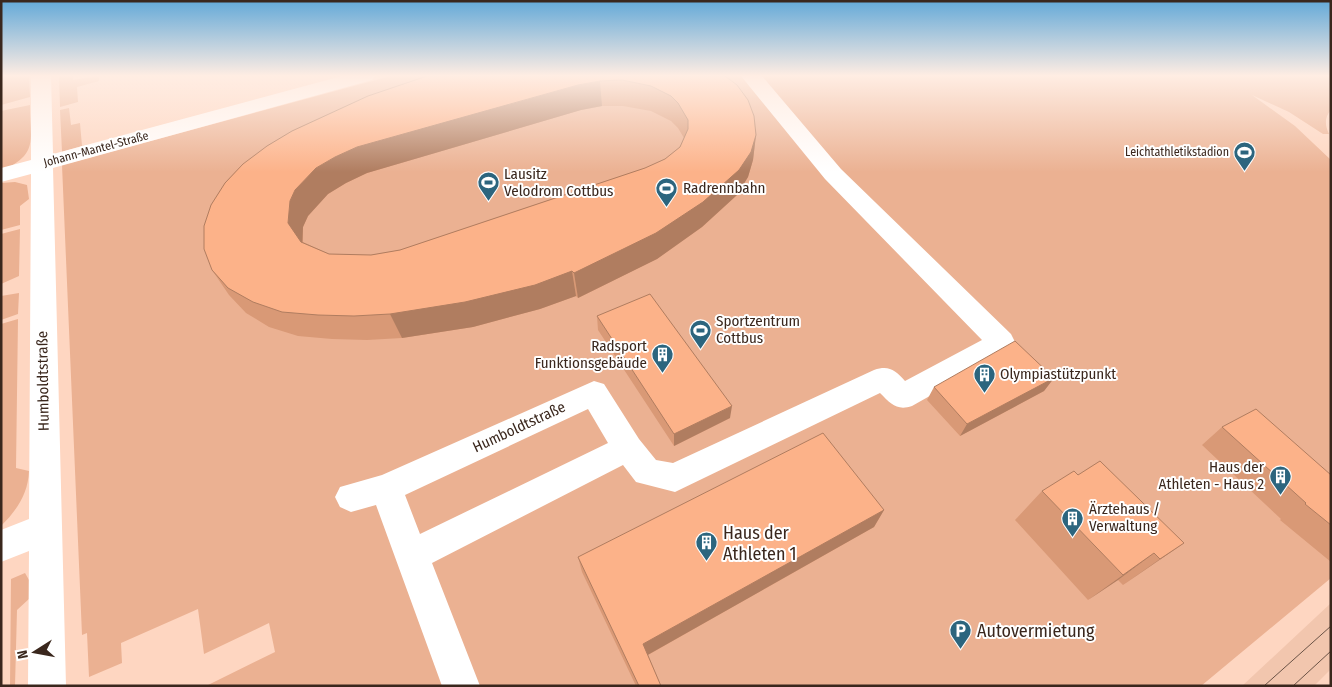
<svg xmlns="http://www.w3.org/2000/svg" width="1332" height="687" viewBox="0 0 1332 687" font-family="'Fira Sans Condensed',sans-serif">
<style>
.built{fill:#f2c6ae}
.green{fill:#ebb192}
.lines{fill:none;stroke-linecap:round;stroke-linejoin:round}
.minor{fill:#fff;fill-rule:evenodd}
.tram{stroke:#6b5346;stroke-width:1}
.wall{fill:#d99976;fill-rule:evenodd}
.shaded-wall{fill:#b07d60}
.building{fill:#fcb289;stroke:#b07d60;fill-rule:evenodd}
.labels{text-anchor:middle;dominant-baseline:central;stroke-width:4;stroke-linejoin:round;paint-order:stroke}
.far-street-label{font-size:12px;fill:#3a271d;stroke:#fff}
.far-poi-label{font-size:12px;fill:#3a271d;stroke:#fff;text-anchor:end}
.poi-label{font-size:15px;fill:#3a271d;stroke:#fff;text-anchor:start}
.street-label{font-size:15px;fill:#3a271d;stroke:#fff}
.near-poi-label{font-size:18px;fill:#3a271d;stroke:#fff;text-anchor:start}
</style>
<rect width="100%" height="100%" fill="#fed6c1"/>
<!-- built -->
<path class="built" d="M1331,603V669L1314,686H1242Z"/>
<!-- green -->
<path class="green" d="M1,76H29L30,97L1,105Z
M73,76V80L99,76V81L77,87L78,102L60,107L59,77Z
M391,76H1331V110C1324,118 1325,125 1329,134H1323L1289,112L1252,95L1295,126L1331,160V578L1201,686H206L275,652L269,623L204,654L198,609L121,643L122,663L89,677L87,633L82,635L62,165Z
M30,105C30,141 39,154 1,171V111Z
M69,108L71,125L80,123L82,146L62,152L60,110Z
M15,182L27,185L29,199L20,206V225L1,230V183Z
M20,229L19,276L1,284V234Z
M19,293L18,314L1,320V296Z
M18,319L16,468L29,471C28,494 17,510 1,526V324Z
M25,573L29,580L30,598L17,610L15,686H10L11,579Z"/>
<g class="lines">
<!-- minor -->
<path class="minor" d="M31,76H51L53,154L342,76H375L372,80L53,168L66,686H28L29,551L1,562V530L29,519L31,174L1,182V168L31,160Z
M741,76H762L841,169L1011,334L1015,342L1011,350L912,406C897,411 891,404 880,393L675,492L636,482L623,465L432,563L480,686H442L376,505L351,512L340,507L335,497L340,487L382,475L594,381L604,384L639,439L656,460L673,463L874,370C889,365 895,370 905,381L982,340L825,179ZM588,409L608,443L420,534L405,495Z"/>
<!-- tram -->
<path class="tram" d="M1264,686L1331,626
M1293,686L1331,651"/>
</g>
<!-- wall -->
<path class="wall" d="M427,76H725L756,135L753,160L748,177L737,195L702,227L657,259L578,298L576,296L540,309L473,327L402,338L367,340L332,339L298,336L269,327L246,313L229,295L212,270ZM602,106H623L651,111L671,121L678,128L684,138L680,147L665,159L645,168L400,250L371,255L329,254L303,242V227L308,216L328,194L346,183L367,173L581,110Z
M597,316L730,418L674,446L598,330Z
M1054,378L1044,391L960,436L927,400L934,387Z
M1222,427L1331,475V562L1280,520L1281,519L1202,445Z
M1078,475L1184,543L1123,585L1118,580L1088,600L1015,520L1042,491Z
M884,510L874,527L648,655L661,686H636L582,572L578,557Z"/>
<!-- shaded-wall -->
<path class="shaded-wall" d="M600,81L602,106L581,110L367,173L346,183L328,194L308,216L303,227L302,248L288,223L290,201L295,190L316,168L335,157L357,147L578,85Z
M756,135L753,160L748,177L737,195L702,227L657,259L578,298L574,273Z
M572,271L576,296L540,309L473,327L402,338L390,314Z
M1054,378L1044,391L960,436L967,424Z
M732,406L730,418L674,446V434Z
M884,510L874,527L644,657L643,644Z
M1184,543L1123,585L1160,559Z
M1154,553L1118,580L1088,600L1123,575Z"/>
<!-- building -->
<path class="building" d="M427,76H725L737,85L748,100L754,116L756,135L751,152L739,170L703,202L656,233L574,273L572,271L535,285L465,302L390,314L354,316L318,315L282,312L253,302L228,288L212,270L204,249V226L211,205L225,183L243,164L267,146L292,131L368,96ZM622,80L651,86L671,96L678,103L688,120V129L680,147L665,159L645,168L400,250L371,255L329,254L301,242L288,223L290,201L295,190L316,168L335,157L357,147L578,85L600,81Z
M650,294L732,406L674,434L597,316Z
M1015,341L1054,378L967,424L934,387Z
M1256,409L1331,475V525L1305,504L1306,503L1222,427Z
M823,433L884,510L643,644L661,686H639L578,557Z
M1100,461L1184,543L1160,559L1154,553L1123,575L1042,491L1074,471L1078,475Z"/>
<!-- sky -->
<linearGradient id="sky" x2="0" y2="1"><stop stop-color="#63a9d8"/><stop offset="0.44" stop-color="#ffede3"/><stop offset="1" stop-color="#ffede3" stop-opacity="0"/></linearGradient>
<rect width="1332" height="172" fill="url(#sky)"/>
<!-- icons -->
<defs>
<symbol id="stadium-pin" viewBox="-11 -11 22 30"><path d="M0 17L-7.5 6A9.5 9.5 0 1 1 7.5 6Z" fill="#2c657e" stroke="#fff"/><path d="M0-5a6.5 5 0 1 0 0 10a6.5 5 0 1 0 0-10ZM-3.5-1.8h7v3.6h-7Z" fill="#fff"/></symbol>
<symbol id="building-pin" viewBox="-11 -11 22 30"><path d="M0 17L-7.5 6A9.5 9.5 0 1 1 7.5 6Z" fill="#2c657e" stroke="#fff"/><path d="M-4-6H4V6H1V3H-1V6H-4ZM-2.5-4.3h1.7v1.8h-1.7ZM.8-4.3h1.7v1.8H.8ZM-2.5-1h1.7V.8h-1.7ZM.8-1h1.7V.8H.8Z" fill="#fff"/></symbol>
<symbol id="parking-pin" viewBox="-11 -11 22 30"><path d="M0 17L-7.5 6A9.5 9.5 0 1 1 7.5 6Z" fill="#2c657e" stroke="#fff"/><path d="M-3.5-5.5H1a3.5 3.5 0 0 1 0 7H-1V5.5H-3.5ZM-1-3.4V-.6H.8a1.4 1.4 0 0 0 0-2.8Z" fill="#fff"/></symbol>
</defs>
<g fill-rule="evenodd">
<use href="#stadium-pin" x="1232" y="140" width="25" height="34"/>
<use href="#stadium-pin" x="476" y="170" width="25" height="34"/>
<use href="#stadium-pin" x="654" y="176" width="25" height="34"/>
<use href="#stadium-pin" x="688" y="318" width="25" height="34"/>
<use href="#building-pin" x="650" y="342" width="25" height="34"/>
<use href="#building-pin" x="972" y="362" width="25" height="34"/>
<use href="#building-pin" x="1268" y="464" width="25" height="34"/>
<use href="#building-pin" x="1060" y="506" width="25" height="34"/>
<use href="#building-pin" x="694" y="530" width="25" height="34"/>
<use href="#parking-pin" x="948" y="618" width="25" height="34"/>
</g>
<g class="labels">
<!-- far-street labels -->
<g class="far-street-label">
<text transform="translate(96 149) rotate(-15)">Johann-Mantel-Straße</text>
</g>
<!-- far-poi labels -->
<g class="far-poi-label">
<text x="1229" y="152">Leichtathletikstadion</text>
</g>
<!-- poi labels -->
<g class="poi-label">
<text x="504" y="174">Lausitz<tspan x="504" dy="17">Velodrom Cottbus</tspan></text>
<text x="683" y="188">Radrennbahn</text>
<text x="716" y="321">Sportzentrum<tspan x="716" dy="17">Cottbus</tspan></text>
<text x="647" y="346" text-anchor="end">Radsport<tspan x="647" dy="17">Funktionsgebäude</tspan></text>
<text x="1000" y="374">Olympiastützpunkt</text>
<text x="1264" y="467" text-anchor="end">Haus der<tspan x="1264" dy="17">Athleten - Haus 2</tspan></text>
<text x="1089" y="509">Ärztehaus /<tspan x="1089" dy="17">Verwaltung</tspan></text>
</g>
<!-- street labels -->
<g class="street-label">
<text transform="translate(43 381) rotate(-91)">Humboldtstraße</text>
<text transform="translate(519 427) rotate(-25)">Humboldtstraße</text>
</g>
<!-- near-poi labels -->
<g class="near-poi-label">
<text x="723" y="533">Haus der<tspan x="723" dy="21">Athleten 1</tspan></text>
<text x="977" y="631">Autovermietung</text>
</g>
</g>
<!-- border -->
<rect width="1332" height="687" fill="none" stroke="#3a271d" stroke-width="5"/>
<!-- north arrow -->
<g transform="translate(35 652) rotate(259)" stroke="#ffffff" stroke-width="4" paint-order="stroke">
<path d="M0-4L9 19L0 12L-9 19Z" fill="#3a271d"/>
<text y="-8" font-size="14" font-weight="bold" text-anchor="middle" fill="#3a271d">N</text>
</g>
</svg>
